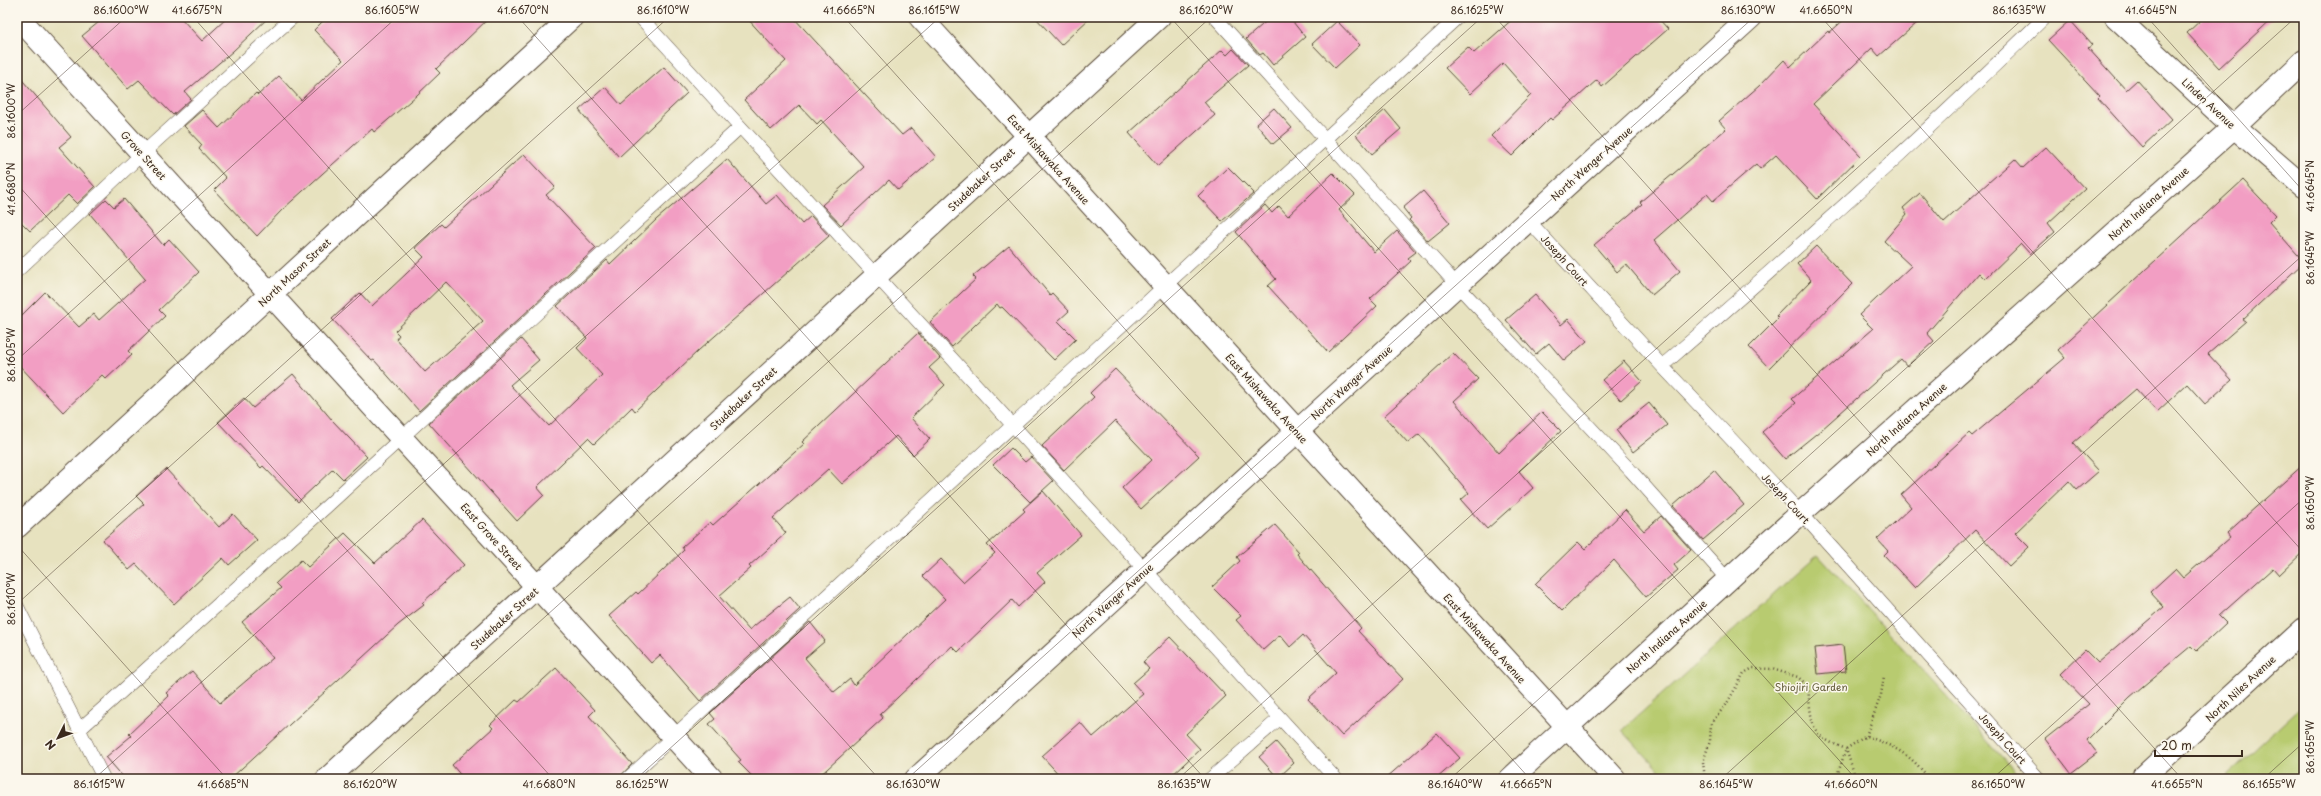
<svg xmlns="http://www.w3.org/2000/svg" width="2321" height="796" viewBox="0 0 2321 796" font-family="'Playpen Sans',sans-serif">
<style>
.green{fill:#b8cb6f;stroke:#7a7a46}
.building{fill:#f29ec3;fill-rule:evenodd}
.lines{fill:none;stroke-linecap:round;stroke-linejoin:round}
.service-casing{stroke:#554636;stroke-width:14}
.minor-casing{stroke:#554636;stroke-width:24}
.tertiary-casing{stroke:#554636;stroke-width:24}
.path{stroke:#554636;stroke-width:2.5;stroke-dasharray:1 3;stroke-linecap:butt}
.service{stroke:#fff;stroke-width:13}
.minor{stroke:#fff;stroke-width:22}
.tertiary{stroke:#fff;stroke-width:22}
.ticks{fill:none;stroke:#3b2a1e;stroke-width:1;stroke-opacity:0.45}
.labels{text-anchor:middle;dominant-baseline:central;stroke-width:3;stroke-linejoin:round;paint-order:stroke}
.street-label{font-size:10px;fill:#3b2a1e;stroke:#fbf7ec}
.park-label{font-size:10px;fill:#605a36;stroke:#fbf7ec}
.neatline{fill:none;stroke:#3b2a1e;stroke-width:1.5}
.ticks-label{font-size:10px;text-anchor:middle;fill:#3b2a1e}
</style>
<rect width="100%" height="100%" fill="#fbf7ec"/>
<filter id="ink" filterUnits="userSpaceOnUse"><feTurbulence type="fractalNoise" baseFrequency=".025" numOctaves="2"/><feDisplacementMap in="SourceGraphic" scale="8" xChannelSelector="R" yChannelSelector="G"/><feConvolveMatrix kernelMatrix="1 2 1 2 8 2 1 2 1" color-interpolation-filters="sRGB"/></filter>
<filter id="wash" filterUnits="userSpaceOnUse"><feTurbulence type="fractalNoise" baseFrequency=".012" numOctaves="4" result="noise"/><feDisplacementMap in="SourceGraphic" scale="16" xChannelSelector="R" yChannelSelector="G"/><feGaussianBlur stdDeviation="0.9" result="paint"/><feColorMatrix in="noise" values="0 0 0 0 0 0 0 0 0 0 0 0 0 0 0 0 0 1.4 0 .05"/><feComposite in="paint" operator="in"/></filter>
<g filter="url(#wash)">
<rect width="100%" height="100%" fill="#e7e2bf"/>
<!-- green -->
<path class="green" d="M1818,555L2022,779H1667L1622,730Z
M2304,704V779H2223Z"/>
<g id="blocks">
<!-- building -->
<path class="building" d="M105,17H180L202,41L228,17H269L233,51L185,92L191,99L173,115L139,80L128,89L82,36Z
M327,17H490L436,69L440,73L417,95L374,132L372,129L283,209L257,236L214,190L226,178L199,149L202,145L184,126L202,110L219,128L256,93L258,95L279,76L301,100L343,60L314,30Z
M746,17H793L902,135L911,128L936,157L898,190L889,180L841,225L822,205L864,167L821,120L817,124L799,105L771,130L744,100L786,61Z
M1035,17H1091L1061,45Z
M1271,17H1289L1305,37L1273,65L1263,53L1260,55L1246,39Z
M1515,17H1657L1668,29L1602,87L1597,80L1552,120L1550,118L1512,156L1491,136L1531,95L1503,63L1470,94L1445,68L1468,47L1474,53Z
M1847,17H1924L1879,56L1872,48L1813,104L1861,156L1817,199L1776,155L1760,169L1756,164L1713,201L1707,194L1654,240L1680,271L1652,295L1626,264L1617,272L1594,245L1642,204L1640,202L1726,129L1719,121L1759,86L1784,60L1790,67L1828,31L1829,33Z
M2204,17H2274L2219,68L2187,33Z
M2070,20L2092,45L2088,48L2126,90L2137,80L2172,119L2142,147L2098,98L2100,96L2048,40Z
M1337,21L1360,45L1335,68L1312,44Z
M1233,49L1248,65L1204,102L1215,115L1158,166L1129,133L1222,50L1227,55Z
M664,67L687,93L619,157L579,110L605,87L621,105Z
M17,74L71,137L59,147L95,187L77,204L68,195L30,231L17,218Z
M1274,108L1292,128L1273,144L1256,124Z
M1385,110L1401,129L1372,154L1356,135Z
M2046,147L2085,189L2048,223L2055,232L2030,254L2021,244L1985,279L1979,273L1927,333L1934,341L1907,366L1901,359L1821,430L1785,459L1762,432L1796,403L1792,399L1873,329L1859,315L1911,266L1884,241L1907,214L1903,208L1920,193L1944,222L2015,159L2023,168Z
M524,154L555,187L546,195L596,248L419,411L374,360L372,361L332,319L360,293L372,306L424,257L415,248L441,224L444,227ZM446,282L483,321L425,372L396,339L399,335L395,331Z
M727,159L766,204L777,195L802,224L811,216L829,236L699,350L635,411L632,407L594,444L588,438L537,487L544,495L517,521L429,423L521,339L539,360L510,385L549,426L602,375L577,348L587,338L557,306L607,260L610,264L657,219Z
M1228,167L1254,193L1222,221L1198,196Z
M1333,173L1355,195L1339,210L1374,252L1397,231L1416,252L1408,258L1411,261L1370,299L1377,306L1328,352L1268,286L1276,279L1236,232L1265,205L1272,213L1279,206L1288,216Z
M2243,180L2276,215L2269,222L2304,262L2243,319L2246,321L2208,354L2232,380L2205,404L2187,384L2157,412L2136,389L2073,443L2099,471L2077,490L2069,481L2015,533L2029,547L2009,566L1975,530L1915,588L1884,555L1888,551L1877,539L1911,507L1901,495L1969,433L1972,436L2065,358L2058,350Z
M1423,191L1450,223L1428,241L1409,220L1411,218L1403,208Z
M106,199L114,207L124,199L163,245L169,239L199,272L159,310L165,316L128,351L132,355L106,379L102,375L63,412L17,363V320L45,292L79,327L94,314L99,320L145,279L90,214Z
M1009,246L1050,295L1052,293L1069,311L1058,321L1076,339L1054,360L1002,307L1000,308L997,304L952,347L930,322L976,279L973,276Z
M1816,246L1852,284L1769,368L1749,347L1778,318L1776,316L1811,280L1797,264Z
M1535,295L1561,325L1568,319L1587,341L1564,361L1549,343L1536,354L1506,320Z
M918,333L940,358L929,368L945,385L911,418L930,439L913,455L896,436L842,484L828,469L773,518L786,533L749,566L751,568L719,596L749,630L790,597L800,609L700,701L660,655L651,663L609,616L636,592L638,594L684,550L682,547L710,522L713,525L804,444L802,442Z
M1453,353L1478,379L1454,401L1499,453L1542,412L1561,431L1519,471L1533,488L1487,529L1461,500L1469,493L1419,434L1408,443L1384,416Z
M1624,361L1642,381L1621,400L1602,380Z
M1115,369L1199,456L1141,509L1122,488L1152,460L1115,421L1064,470L1042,446L1094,397L1090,393Z
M293,374L332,420L367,457L343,479L333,469L298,502L263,466L261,468L218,422L244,398L253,408Z
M1649,403L1667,425L1633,452L1616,430Z
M1011,448L1025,462L1031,457L1053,481L1030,502L993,465Z
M2304,464V551L2279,575L2273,568L2219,616L2226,623L2196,651L2191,646L2130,697L2087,740L2097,753L2071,773L2045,739L2089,704L2060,674L2085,650L2098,663L2164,607L2150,592L2175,569L2183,578L2230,537L2227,533Z
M166,469L219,527L233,514L257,540L229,565L223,558L174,604L136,564L129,570L103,540L144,504L136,496Z
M1714,470L1744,505L1703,540L1673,506Z
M1043,491L1081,535L1037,573L1045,582L1018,607L1012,600L958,652L952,646L880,714L883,718L816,779H755L738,762L741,760L709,724L715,719L710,713L810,622L825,641L805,658L834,692L850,679L854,685L945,599L923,576L941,559L963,582L995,553L987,545L1025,511L1023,509Z
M1625,510L1644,531L1661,516L1691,550L1674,565L1678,570L1646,597L1614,560L1562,611L1535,584L1578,542L1585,549Z
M422,520L464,565L422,603L424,605L398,625L230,779H125L106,757L131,736L129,734L169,696L166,693L192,671L220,703L273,658L242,622L281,588L276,583L301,560L308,567L345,533L375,563Z
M1275,525L1299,552L1297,554L1361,628L1358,631L1403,679L1342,736L1308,699L1336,673L1303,635L1290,647L1280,635L1263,650L1236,620L1241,616L1212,587L1240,561L1237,557Z
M1170,637L1226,696L1186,734L1200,749L1168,779H1063L1042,756L1080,722L1093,737L1143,694L1133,683L1149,669L1143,662Z
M1843,645L1846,671L1818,674L1815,648Z
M556,668L595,710L589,716L632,764L618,779H464L452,765L493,728L490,725L516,700L519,702Z
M1437,733L1460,758L1436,779H1385Z
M1276,742L1294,763L1278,778L1259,757Z"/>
</g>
</g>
<g filter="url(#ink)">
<use href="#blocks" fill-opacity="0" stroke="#554636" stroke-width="1"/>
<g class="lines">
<defs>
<path id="service" d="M640,17L1336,779
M1215,17L1457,285L1631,471L1728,580
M1528,220L1662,366L1801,513L2039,779
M17,271L143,153L293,17
M1662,366C1793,253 1921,138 2045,17
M17,606L104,779
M79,730L325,508L740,127
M627,779L1458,17
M1210,779L1280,718"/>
<path id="minor" d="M18,17L712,779
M2116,17L2234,127L2304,187
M17,527L572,17
M327,779L1159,17
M916,779L1751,17
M1510,779L1801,513L2234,127L2304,61
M2141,779L2304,629"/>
<path id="tertiary" d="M920,17L1615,779"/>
</defs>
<!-- service casing -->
<use href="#service" class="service-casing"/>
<!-- minor casing -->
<use href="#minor" class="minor-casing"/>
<!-- tertiary casing -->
<use href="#tertiary" class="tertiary-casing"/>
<!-- path -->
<path class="path" d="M1866,736L1881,695L1884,676
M1705,779L1703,762L1710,741L1711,723L1726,705L1744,673L1753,668L1772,669L1798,677L1808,686C1809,698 1810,722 1817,732C1822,740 1837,745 1846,749L1856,779
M1836,779L1846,749L1866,736C1894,746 1912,755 1929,779"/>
<!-- service -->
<use href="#service" class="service"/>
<!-- minor -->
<use href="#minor" class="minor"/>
<!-- tertiary -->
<use href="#tertiary" class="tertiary"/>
</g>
</g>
<!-- ticks -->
<path class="ticks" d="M193,17L879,779M518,17L1205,779M844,17L1530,779M1170,17L1856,779M1495,17L2182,779M1821,17L2304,553M2147,17L2304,192M17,115L126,17M17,184L553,779M17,360L397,17M17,545L227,779M17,604L669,17M94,779L940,17M365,779L1211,17M636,779L1482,17M907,779L1754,17M1178,779L2025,17M1450,779L2296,17M1721,779L2304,254M1992,779L2304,498M2263,779L2304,742"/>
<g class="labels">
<!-- street labels -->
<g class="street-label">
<text transform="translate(2209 103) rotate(43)">Linden Avenue</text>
<text transform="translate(144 155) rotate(48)">Grove Street</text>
<text transform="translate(1049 159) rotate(48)">East Mishawaka Avenue</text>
<text transform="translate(1591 163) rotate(-42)">North Wenger Avenue</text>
<text transform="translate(981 179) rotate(-43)">Studebaker Street</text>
<text transform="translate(2148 203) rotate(-42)">North Indiana Avenue</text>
<text transform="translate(1565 260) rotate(48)">Joseph Court</text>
<text transform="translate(294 272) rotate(-43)">North Mason Street</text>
<text transform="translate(1351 382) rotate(-42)">North Wenger Avenue</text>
<text transform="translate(743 398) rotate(-43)">Studebaker Street</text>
<text transform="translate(1267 398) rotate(48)">East Mishawaka Avenue</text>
<text transform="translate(1906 419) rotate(-42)">North Indiana Avenue</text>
<text transform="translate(1786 498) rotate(47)">Joseph Court</text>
<text transform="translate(492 536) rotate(48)">East Grove Street</text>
<text transform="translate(1112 600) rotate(-42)">North Wenger Avenue</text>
<text transform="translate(504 618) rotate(-42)">Studebaker Street</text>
<text transform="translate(1666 636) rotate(-42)">North Indiana Avenue</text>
<text transform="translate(1485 638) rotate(48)">East Mishawaka Avenue</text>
<text transform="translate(2240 688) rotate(-43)">North Niles Avenue</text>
<text transform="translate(2003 738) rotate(48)">Joseph Court</text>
</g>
<!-- park labels -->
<g class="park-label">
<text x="1811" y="686">Shiojiri Garden</text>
</g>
</g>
<!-- margin -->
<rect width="2321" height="796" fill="none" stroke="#fbf7ec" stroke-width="44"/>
<!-- north arrow -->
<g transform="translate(58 738) rotate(228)" stroke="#fbf7ec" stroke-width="3" paint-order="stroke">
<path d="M0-3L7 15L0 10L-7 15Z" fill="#3b2a1e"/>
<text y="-6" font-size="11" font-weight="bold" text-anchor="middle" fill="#3b2a1e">N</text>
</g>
<!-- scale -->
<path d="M2155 750v6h87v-6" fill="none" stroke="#3b2a1e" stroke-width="2"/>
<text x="2161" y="750" font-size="12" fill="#3b2a1e" stroke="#fbf7ec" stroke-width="3" paint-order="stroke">20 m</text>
<rect x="22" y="22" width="2277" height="752" class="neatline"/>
<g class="ticks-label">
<text x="121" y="14">86.1600°W</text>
<text x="197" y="14">41.6675°N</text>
<text x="392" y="14">86.1605°W</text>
<text x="523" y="14">41.6670°N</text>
<text x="663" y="14">86.1610°W</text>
<text x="849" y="14">41.6665°N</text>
<text x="934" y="14">86.1615°W</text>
<text x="1206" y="14">86.1620°W</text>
<text x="1477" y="14">86.1625°W</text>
<text x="1748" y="14">86.1630°W</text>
<text x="1826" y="14">41.6650°N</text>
<text x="2019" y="14">86.1635°W</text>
<text x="2151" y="14">41.6645°N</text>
<text transform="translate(11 111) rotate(-90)" y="4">86.1600°W</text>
<text transform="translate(2310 186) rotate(-90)" y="4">41.6645°N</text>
<text transform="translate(11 189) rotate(-90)" y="4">41.6680°N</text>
<text transform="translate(2310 258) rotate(-90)" y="4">86.1645°W</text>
<text transform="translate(11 355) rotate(-90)" y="4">86.1605°W</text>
<text transform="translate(2310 503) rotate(-90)" y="4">86.1650°W</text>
<text transform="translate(11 599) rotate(-90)" y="4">86.1610°W</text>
<text transform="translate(2310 747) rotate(-90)" y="4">86.1655°W</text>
<text x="99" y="788">86.1615°W</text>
<text x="223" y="788">41.6685°N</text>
<text x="370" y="788">86.1620°W</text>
<text x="549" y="788">41.6680°N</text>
<text x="642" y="788">86.1625°W</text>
<text x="913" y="788">86.1630°W</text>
<text x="1184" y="788">86.1635°W</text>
<text x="1455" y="788">86.1640°W</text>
<text x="1526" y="788">41.6665°N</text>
<text x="1726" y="788">86.1645°W</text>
<text x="1851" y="788">41.6660°N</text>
<text x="1998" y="788">86.1650°W</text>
<text x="2177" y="788">41.6655°N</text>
<text x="2269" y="788">86.1655°W</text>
</g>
</svg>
